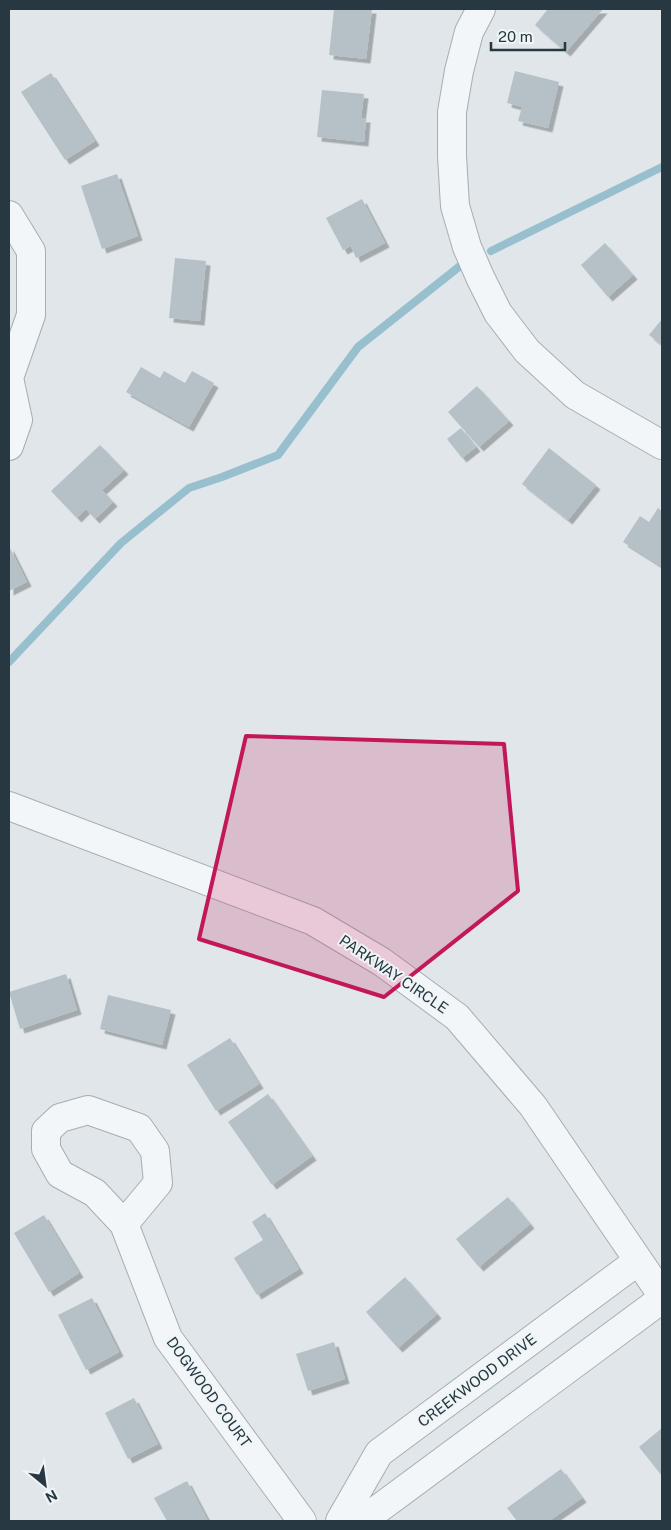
<svg xmlns="http://www.w3.org/2000/svg" width="671" height="1530" viewBox="0 0 671 1530" font-family="'Public Sans',sans-serif">
<style>
.lines{fill:none;stroke-linecap:round;stroke-linejoin:round}
.stream{stroke:#98bfcd;stroke-width:8}
.building{fill:#b6c1c7;filter:url(#shadow)}
.street-casing{stroke:#a5aeb4;stroke-width:30}
.street{stroke:#f3f6f8;stroke-width:28}
.marked{fill:#c2185b;fill-opacity:0.2;stroke:#c2185b;stroke-width:4;stroke-linejoin:round}
.labels{text-anchor:middle;dominant-baseline:central;stroke-width:4;stroke-linejoin:round;paint-order:stroke}
.street-label{font-size:15px;fill:#273842;stroke:#eff5f7}
</style>
<defs>
<filter id="shadow"><feDropShadow dx="4.5" dy="4.5" stdDeviation="0" flood-color="#0004"/></filter>
</defs>
<rect width="100%" height="100%" fill="#e0e6ea"/>
<g class="lines">
<!-- stream -->
<path class="stream" d="M491,251L662,167
M9,662L121,543L189,488L222,477L278,455L358,347L460,266"/>
</g>
<!-- building -->
<path class="building" d="M334,9H372L366,59L329,55Z
M548,9H603L566,52L535,25Z
M515,71L559,82L548,128L518,121L522,107L507,103Z
M51,73L95,141L65,160L21,92Z
M322,90L364,94L361,118H366L364,142L317,137Z
M117,174L138,236L102,249L81,186Z
M362,199L385,243L356,258L351,246L343,250L326,218Z
M605,243L633,275L608,297L581,265Z
M175,258L206,261L200,321L169,318Z
M662,319V345L649,335Z
M141,367L160,378L164,371L185,383L192,371L214,383L189,427L126,392Z
M477,386L509,421L479,447L448,412Z
M461,428L476,447L462,458L447,439Z
M100,445L124,470L102,490L113,502L95,519L86,509L77,518L51,491Z
M549,448L596,485L568,520L522,484Z
M658,508L662,511L661,566L623,542L640,516L649,522Z
M9,546L27,582L9,591Z
M66,974L77,1010L20,1029L9,992Z
M108,995L171,1010L162,1045L100,1029Z
M230,1038L259,1084L216,1111L187,1065Z
M268,1094L312,1156L272,1185L228,1122Z
M508,1197L530,1224L479,1267L456,1239Z
M265,1213L299,1269L257,1295L234,1258L263,1240L252,1222Z
M44,1215L79,1273L49,1292L14,1233Z
M405,1277L437,1314L398,1348L366,1312Z
M92,1298L119,1352L86,1370L58,1315Z
M334,1342L345,1379L308,1391L296,1354Z
M134,1398L158,1444L128,1459L105,1413Z
M662,1428V1476L639,1447Z
M561,1469L582,1498L549,1521H517L507,1508Z
M187,1481L208,1521H167L154,1498Z"/>
<g class="lines">
<defs>
<path id="street" d="M481,9L469,32L459,71L452,112V156L455,206L467,247L480,277L498,313L527,351L575,395L662,445
M9,215L31,251V315L9,378
M9,378L18,420L9,446
M9,806L313,921L382,962L457,1017L533,1106L662,1295
M124,1224L158,1183L155,1151L139,1128L88,1110L60,1118L46,1131V1149L60,1174L95,1193L124,1224L168,1338L302,1521
M340,1521L379,1453L638,1261
M362,1521L662,1299"/>
</defs>
<!-- street casing -->
<use href="#street" class="street-casing"/>
<!-- street -->
<use href="#street" class="street"/>
</g>
<!-- marked area -->
<path class="marked" d="M246,736L504,744L518,891L384,997L199,939Z"/>
<g class="labels">
<!-- street labels -->
<g class="street-label">
<text transform="translate(394 974) rotate(34)">PARKWAY CIRCLE</text>
<text transform="translate(477 1380) rotate(-37)">CREEKWOOD DRIVE</text>
<text transform="translate(209 1392) rotate(54)">DOGWOOD COURT</text>
</g>
</g>
<!-- border -->
<rect width="671" height="1530" fill="none" stroke="#273842" stroke-width="20"/>
<!-- north arrow -->
<g transform="translate(45 1485) rotate(151)" stroke="#eff5f7" stroke-width="4" paint-order="stroke">
<path d="M0-4L9 19L0 12L-9 19Z" fill="#273842"/>
<text y="-8" font-size="14" font-weight="bold" text-anchor="middle" fill="#273842">N</text>
</g>
<!-- scale -->
<path d="M491 42v8h74v-8" fill="none" stroke="#273842" stroke-width="2.5"/>
<text x="498" y="42" font-size="15" fill="#273842" stroke="#eff5f7" stroke-width="4" paint-order="stroke">20 m</text>
</svg>
